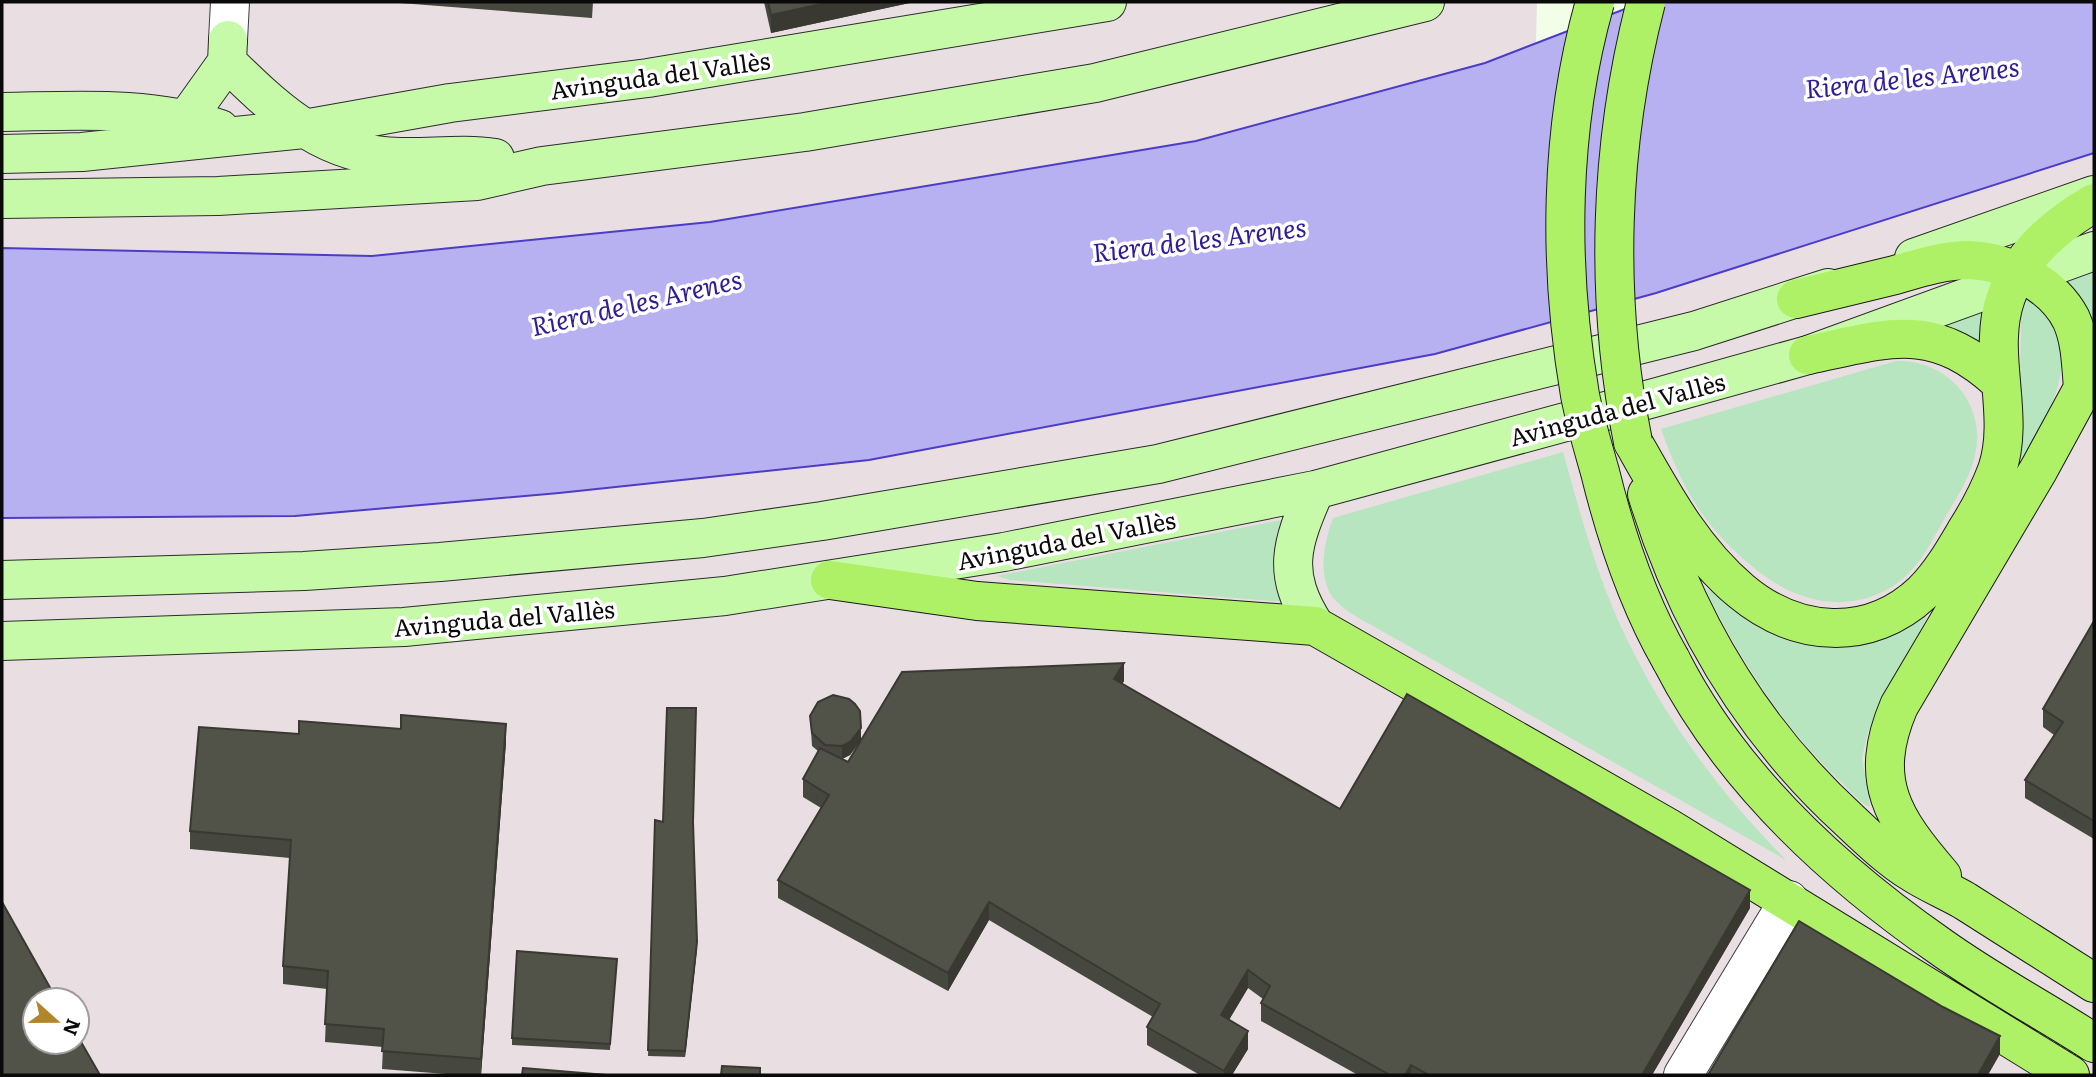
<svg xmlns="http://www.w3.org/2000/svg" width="2096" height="1077" viewBox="0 0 2096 1077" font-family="Literata,serif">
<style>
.industrial{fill:#e9dfe3;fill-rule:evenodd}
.green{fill:#b6e5bf}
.water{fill:#b7b1f2;stroke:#4d3cc5;stroke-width:2}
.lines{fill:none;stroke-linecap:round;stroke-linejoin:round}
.street-casing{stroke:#3d3d3d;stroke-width:40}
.secondary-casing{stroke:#2c2c2c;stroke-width:40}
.primary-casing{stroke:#1b1b1b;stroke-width:40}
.street{stroke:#fff;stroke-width:38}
.secondary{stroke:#c7faa8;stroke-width:38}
.primary{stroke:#aef166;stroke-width:38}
.primary-bridge-casing{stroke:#1b1b1b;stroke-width:40;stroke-linecap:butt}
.primary-bridge{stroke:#aef166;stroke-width:38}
.wall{fill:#46473e}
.shaded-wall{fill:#393932}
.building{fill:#515248;stroke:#393932;stroke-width:2}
.labels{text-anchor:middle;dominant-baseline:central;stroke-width:7;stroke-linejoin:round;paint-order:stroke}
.street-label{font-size:24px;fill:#0a0a0a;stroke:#fff}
.water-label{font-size:26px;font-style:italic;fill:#301c94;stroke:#fff}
</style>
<rect width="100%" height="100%" fill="#f3fee9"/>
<!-- industrial -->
<path class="industrial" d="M2,2H1537L1536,44L1485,63L1196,141L710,222L372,256L2,248Z
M2094,153V1075H2V518L295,516L559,493L869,460L1435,354L1656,293ZM35,1000H77V1042H35Z"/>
<!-- green -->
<path class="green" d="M2094,261V342L2056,275Z
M2026,296C2090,350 2054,403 2022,461L2019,456L2021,314Z
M1982,312V351L1971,340L1943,325L1966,315Z
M1896,361C1949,359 1989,407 1974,459C1969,479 1956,499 1946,516C1933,539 1921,565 1900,581C1853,617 1796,603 1754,568C1703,526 1683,490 1661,429Z
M1563,452C1579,509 1594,566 1618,620C1658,710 1717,790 1786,860L1382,631C1367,622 1348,614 1336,601C1316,581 1324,541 1333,518Z
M1286,519L1285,602L1010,580L997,576Z
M1705,588C1722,596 1736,613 1753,623C1808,656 1872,655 1923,615L1927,617L1868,732L1862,758L1870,807C1859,803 1850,790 1841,782C1784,728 1739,659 1705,588Z"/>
<!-- water -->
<path class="water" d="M1643,2H2094V153L1656,293L1435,354L869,460L559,493L295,516L2,518V248L372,256L710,222L1196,141L1485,63Z"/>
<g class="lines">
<defs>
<path id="street" d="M228,40L230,2
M1683,1075L1789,900"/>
<path id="secondary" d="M227,62C272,106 317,150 383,156C420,160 458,152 495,158
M2,112C76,111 149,105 220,129
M170,133L187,118L227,62L228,40
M2,154L82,152L304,129L450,103L648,78L1107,2
M2,199L218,196L477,181L542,166L805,132L1095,83L1425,2
M1914,258L2094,195
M2,580L304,571L440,562L703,538L822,521L1158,464L1694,331L1828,288
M1315,626C1281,573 1291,545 1315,490
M2,641L404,627L725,596L1004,552L1315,490L1661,396L1808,355L2094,251"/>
<path id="primary" d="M1796,299C1829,291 1862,283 1895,275C1919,268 1944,260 1969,260C2008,261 2053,284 2071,319C2081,340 2081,366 2083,388
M1808,355C1889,338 1932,320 2000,382
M1633,442C1663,495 1693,551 1741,591C1796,637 1869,643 1923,592C1941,574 1953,553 1966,531C1978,512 1989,492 1997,470C2016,414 1986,353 2006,297C2021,254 2056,225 2094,203
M1647,494C1686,620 1751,730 1848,819C1868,838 1890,859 1913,873C1930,884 1948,891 1965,901C2008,928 2051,956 2094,983
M830,580L977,601L1315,626L1667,827L2070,1075
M1671,660C1731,778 1833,872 1941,947C1990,982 2043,1010 2094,1043
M1942,876C1893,819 1867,781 1899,706L2039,469L2094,368"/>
</defs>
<!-- street casing -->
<use href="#street" class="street-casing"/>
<!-- secondary casing -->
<use href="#secondary" class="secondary-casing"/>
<!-- primary casing -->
<use href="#primary" class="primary-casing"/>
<!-- street -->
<use href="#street" class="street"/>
<!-- secondary -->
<use href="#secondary" class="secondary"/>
<!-- primary -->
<use href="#primary" class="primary"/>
<defs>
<path id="primary-bridge" d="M1595,2C1559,129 1558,266 1580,395C1585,421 1593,447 1600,472C1616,537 1637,601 1671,660
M1633,442C1604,296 1609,145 1646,2"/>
</defs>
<!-- primary-bridge casing -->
<use href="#primary-bridge" class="primary-bridge-casing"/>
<!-- primary-bridge -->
<use href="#primary-bridge" class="primary-bridge"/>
</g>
<!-- wall -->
<path class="wall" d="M387,2H593L592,18Z
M764,2H914L771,33Z
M2094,621V839L2025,798V780L2054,735L2043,727V709Z
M1124,681L1122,684L1340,809L1750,908L1652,1075H1358L1261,1021V1003L1263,999L1248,988L1229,1020L1248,1049L1232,1075H1200L1147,1045V1027L1153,1017L989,920L948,991L778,898V880L821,808L803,797V779L818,751L812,746L810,716L861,740L850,755L842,759L848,762Z
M506,742L481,1075H459L382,1069L383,1047L325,1042L327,989L283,984V966L290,858L190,849V831Z
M655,820L663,822L693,824L697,948L685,1057L648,1056Z
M617,959L610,1050L512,1045V1038Z"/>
<!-- shaded-wall -->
<path class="shaded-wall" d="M831,2H914L771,33V15Z
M1124,663V681L1114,697V679Z
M506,724V742L481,1075V1059Z
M861,728V740L850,755L842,759V746Z
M1750,890V908L1652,1075H1642Z
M989,902V920L948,991V973Z
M697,942V948L685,1057V1051Z
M1248,970V988L1221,1033V1015Z
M1248,1031V1049L1232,1075H1224V1071Z
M2000,1036V1054L1988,1075H1978Z
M1411,1065V1075H1405Z"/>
<!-- building -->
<path class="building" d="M768,2H831L771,15Z
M2094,621V821L2025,780L2063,722L2043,709Z
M1124,663L1114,679L1340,809L1407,694L1750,890L1642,1075H1429L1411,1065L1405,1075H1390L1261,1003L1270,986L1248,970L1221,1015L1248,1031L1224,1071L1147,1027L1160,1004L989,902L948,973L778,880L829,795L803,779L820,748L848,762L902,672Z
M833,695L849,699L855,704L860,711L861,728L850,742L842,746L825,745L812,733L810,716L818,702Z
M667,708H696L693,822L697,942L685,1051L648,1050L655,820L663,822Z
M401,715L506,724L481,1059L382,1051L384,1029L325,1024L328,971L283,966L291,840L190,831L199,727L299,734V721L401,729Z
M2,902L57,1000H35V1042H77V1035L100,1075H2Z
M1799,921L1943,1007L2000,1036L1978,1075H1708Z
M517,951L617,959L610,1044L512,1038Z
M722,1066L760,1068V1075H721Z
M523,1068L607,1075H522Z"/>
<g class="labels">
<!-- street labels -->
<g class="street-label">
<text transform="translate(660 74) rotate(-8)">Avinguda del Vallès</text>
<text transform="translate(1617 408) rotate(-15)">Avinguda del Vallès</text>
<text transform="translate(1066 539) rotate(-11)">Avinguda del Vallès</text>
<text transform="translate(504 617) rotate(-5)">Avinguda del Vallès</text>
</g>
<!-- water labels -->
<g class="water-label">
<text transform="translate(1912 76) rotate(-6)">Riera de les Arenes</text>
<text transform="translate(1199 238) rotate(-7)">Riera de les Arenes</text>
<text transform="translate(636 301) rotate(-13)">Riera de les Arenes</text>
</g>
</g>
<!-- border -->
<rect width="2096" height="1077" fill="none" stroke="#0a0a0a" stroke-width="7"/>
<!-- north arrow -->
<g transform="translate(56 1021) rotate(111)"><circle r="33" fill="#ffffff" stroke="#9d9d9d" stroke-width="2"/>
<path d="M0-5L12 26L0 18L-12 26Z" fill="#b1862b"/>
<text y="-10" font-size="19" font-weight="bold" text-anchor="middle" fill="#0a0a0a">N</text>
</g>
</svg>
